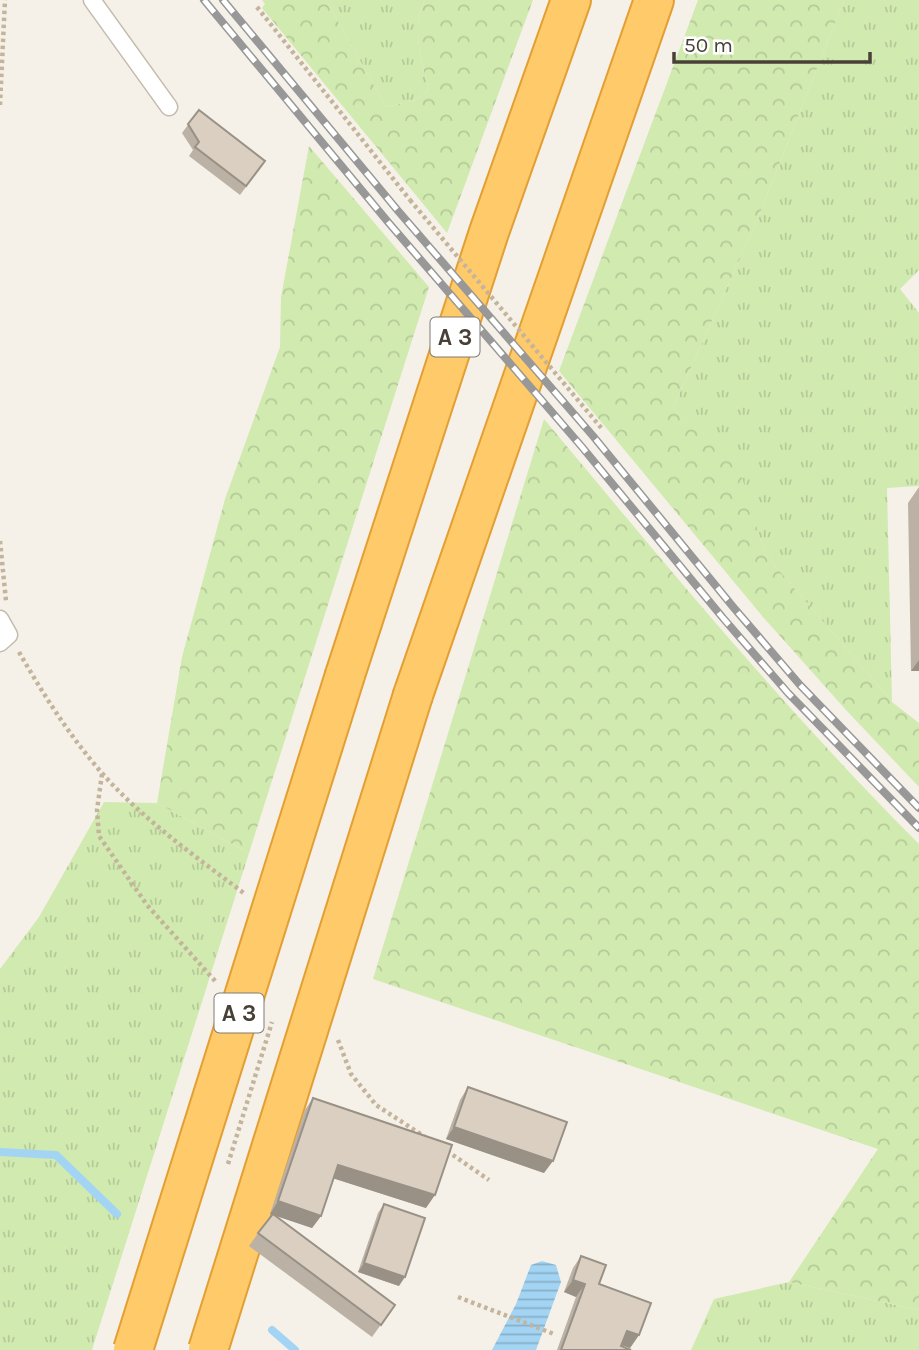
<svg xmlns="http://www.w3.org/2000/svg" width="919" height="1350" viewBox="0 0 919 1350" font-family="Karla,sans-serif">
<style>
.grass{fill:url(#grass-tufts)}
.forest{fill:url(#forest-crowns)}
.water{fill:url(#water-rules)}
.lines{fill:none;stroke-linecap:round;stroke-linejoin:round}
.stream{stroke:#a3d4f3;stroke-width:8}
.service-casing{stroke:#c4bbae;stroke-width:19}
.motorway-casing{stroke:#e39f34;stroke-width:42}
.path{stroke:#c3b49b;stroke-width:4.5;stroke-dasharray:3.5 3.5;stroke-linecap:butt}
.service{stroke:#fff;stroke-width:16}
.motorway{stroke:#ffca69;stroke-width:38}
.rail-casing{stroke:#989898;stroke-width:8}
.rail{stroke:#fff;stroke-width:5;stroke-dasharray:16;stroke-linecap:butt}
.motorway-bridge-casing{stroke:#e39f34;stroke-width:42;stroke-linecap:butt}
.path-bridge{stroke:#c3b49b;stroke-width:4.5;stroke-dasharray:3.5 3.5;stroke-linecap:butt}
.motorway-bridge{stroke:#ffca69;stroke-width:38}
.wall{fill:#bbb2a5}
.shaded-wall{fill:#999186}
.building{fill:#dacfc0;stroke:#999186;stroke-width:2}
.labels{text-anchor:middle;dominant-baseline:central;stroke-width:5;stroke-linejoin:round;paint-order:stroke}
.shield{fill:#fff;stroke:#807a73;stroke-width:2}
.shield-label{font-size:23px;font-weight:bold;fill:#494137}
</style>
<defs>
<pattern id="grass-tufts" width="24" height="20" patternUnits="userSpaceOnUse" patternTransform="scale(1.75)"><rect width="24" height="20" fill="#d1eab0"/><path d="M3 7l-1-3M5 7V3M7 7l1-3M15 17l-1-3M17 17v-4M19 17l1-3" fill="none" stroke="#b5ca98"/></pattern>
<pattern id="forest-crowns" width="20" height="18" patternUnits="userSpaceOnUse" patternTransform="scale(1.75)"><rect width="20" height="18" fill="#d1eab0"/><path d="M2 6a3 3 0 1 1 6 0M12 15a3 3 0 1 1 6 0" fill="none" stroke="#b5ca98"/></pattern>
<pattern id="water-rules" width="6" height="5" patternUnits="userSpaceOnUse" patternTransform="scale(1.75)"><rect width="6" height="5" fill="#a3d4f3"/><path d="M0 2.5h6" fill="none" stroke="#87aec6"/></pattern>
</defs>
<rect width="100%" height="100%" fill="#f5f1e8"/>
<!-- grass -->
<path class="grass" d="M326,0H425C411,27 421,62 429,90L416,100L386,107Z
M844,0H919V270L900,289L919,313V486L887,488L892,702L765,554L737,464L673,408L758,218Z
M104,802L157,803L249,853L92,1350H0V969L39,917Z
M789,1282L919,1310V1350H691L714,1299Z"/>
<!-- forest -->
<path class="forest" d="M262,0H326L386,107L416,100L429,90C421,62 411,27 425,0H533L447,233L262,8L265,4Z
M698,0H844L758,218L673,408L738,464L765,554L892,702L919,723V787L846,710L763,617L559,371Z
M309,146L429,287L249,853L157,803L182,657L225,499L280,347L281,297Z
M544,419C666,565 784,709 919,844V1310L789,1282L878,1149L373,979Z"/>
<!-- water -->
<path class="water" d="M542,1261L556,1265L561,1282L536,1350H492L516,1304L531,1265Z"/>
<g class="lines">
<!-- stream -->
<path class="stream" d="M0,1152L56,1155L117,1214
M272,1330L295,1350"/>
<defs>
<path id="service" d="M92,0L169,107
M0,619L9,635L0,643"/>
<path id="motorway" d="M345,675L489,232L571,0
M413,695L654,0"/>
</defs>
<!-- service casing -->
<use href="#service" class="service-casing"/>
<!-- motorway casing -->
<use href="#motorway" class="motorway-casing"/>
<!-- path -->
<path class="path" d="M257,7L410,200
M0,105L5,0
M0,541L6,601
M19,652C43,694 69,735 101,772C142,819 195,856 245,894
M102,774L97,810L99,836L147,905L216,982
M338,1040L351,1074L376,1105L425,1137
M447,1151L489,1180
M228,1164L272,1022
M458,1297L554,1334"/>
<!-- service -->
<use href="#service" class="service"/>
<!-- motorway -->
<use href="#motorway" class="motorway"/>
<defs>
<path id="rail" d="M204,0L388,222L582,447L723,618L788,693L919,828
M223,0L399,212L593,436L734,608L800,685L919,808"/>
</defs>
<!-- rail casing -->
<use href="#rail" class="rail-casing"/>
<!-- rail -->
<use href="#rail" class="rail"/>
<defs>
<path id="motorway-bridge" d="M133,1350L345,675
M208,1350L413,695"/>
</defs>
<!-- motorway-bridge casing -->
<use href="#motorway-bridge" class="motorway-bridge-casing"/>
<!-- path-bridge -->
<path class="path-bridge" d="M410,200L603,430"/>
<!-- motorway-bridge -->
<use href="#motorway-bridge" class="motorway-bridge"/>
</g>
<!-- wall -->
<path class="wall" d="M199,110L265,161L240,195L189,156L193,150L182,133Z
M919,487V671H911L908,503Z
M468,1087L544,1173L446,1139L460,1100Z
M313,1098L426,1208L333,1178L321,1216L312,1228L274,1215L395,1305L372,1337L249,1246L272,1214H270L305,1110Z
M384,1204L399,1286L358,1272L378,1213Z
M581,1256L599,1284L639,1335L630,1348L622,1345L621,1346L631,1350H557L576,1297L564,1292L573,1268Z"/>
<!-- shaded-wall -->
<path class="shaded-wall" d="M919,660V671H911Z
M454,1127L553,1161L544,1173L446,1139Z
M338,1165L435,1195L426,1208L329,1177Z
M278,1201L321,1216L312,1228L270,1214Z
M364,1263L405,1277L399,1286L358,1272Z
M573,1280L585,1284L576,1297L564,1292Z
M627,1331L639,1335L630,1348L618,1344Z"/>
<!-- building -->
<path class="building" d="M199,110L265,161L246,186L195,147L199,142L188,124Z
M468,1087L567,1122L553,1161L454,1127Z
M313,1098L452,1145L435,1195L338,1165L321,1216L278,1201Z
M384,1204L425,1218L405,1277L364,1263Z
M273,1214L395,1305L381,1325L258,1233Z
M581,1256L606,1265L599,1284L651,1303L639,1335L627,1331L621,1346L631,1350H561L585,1284L573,1280Z"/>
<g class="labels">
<!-- shield labels -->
<g class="shield">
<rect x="430.5" y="317.5" width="49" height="39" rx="5"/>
<rect x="214.5" y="993.5" width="49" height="39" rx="5"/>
</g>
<g class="shield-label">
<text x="455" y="337">A 3</text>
<text x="239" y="1013">A 3</text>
</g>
</g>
<!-- scale -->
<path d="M674 52v10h196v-10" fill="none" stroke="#494137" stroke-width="3.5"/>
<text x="684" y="52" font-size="21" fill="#494137" stroke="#ffffff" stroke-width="5" paint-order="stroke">50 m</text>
</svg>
